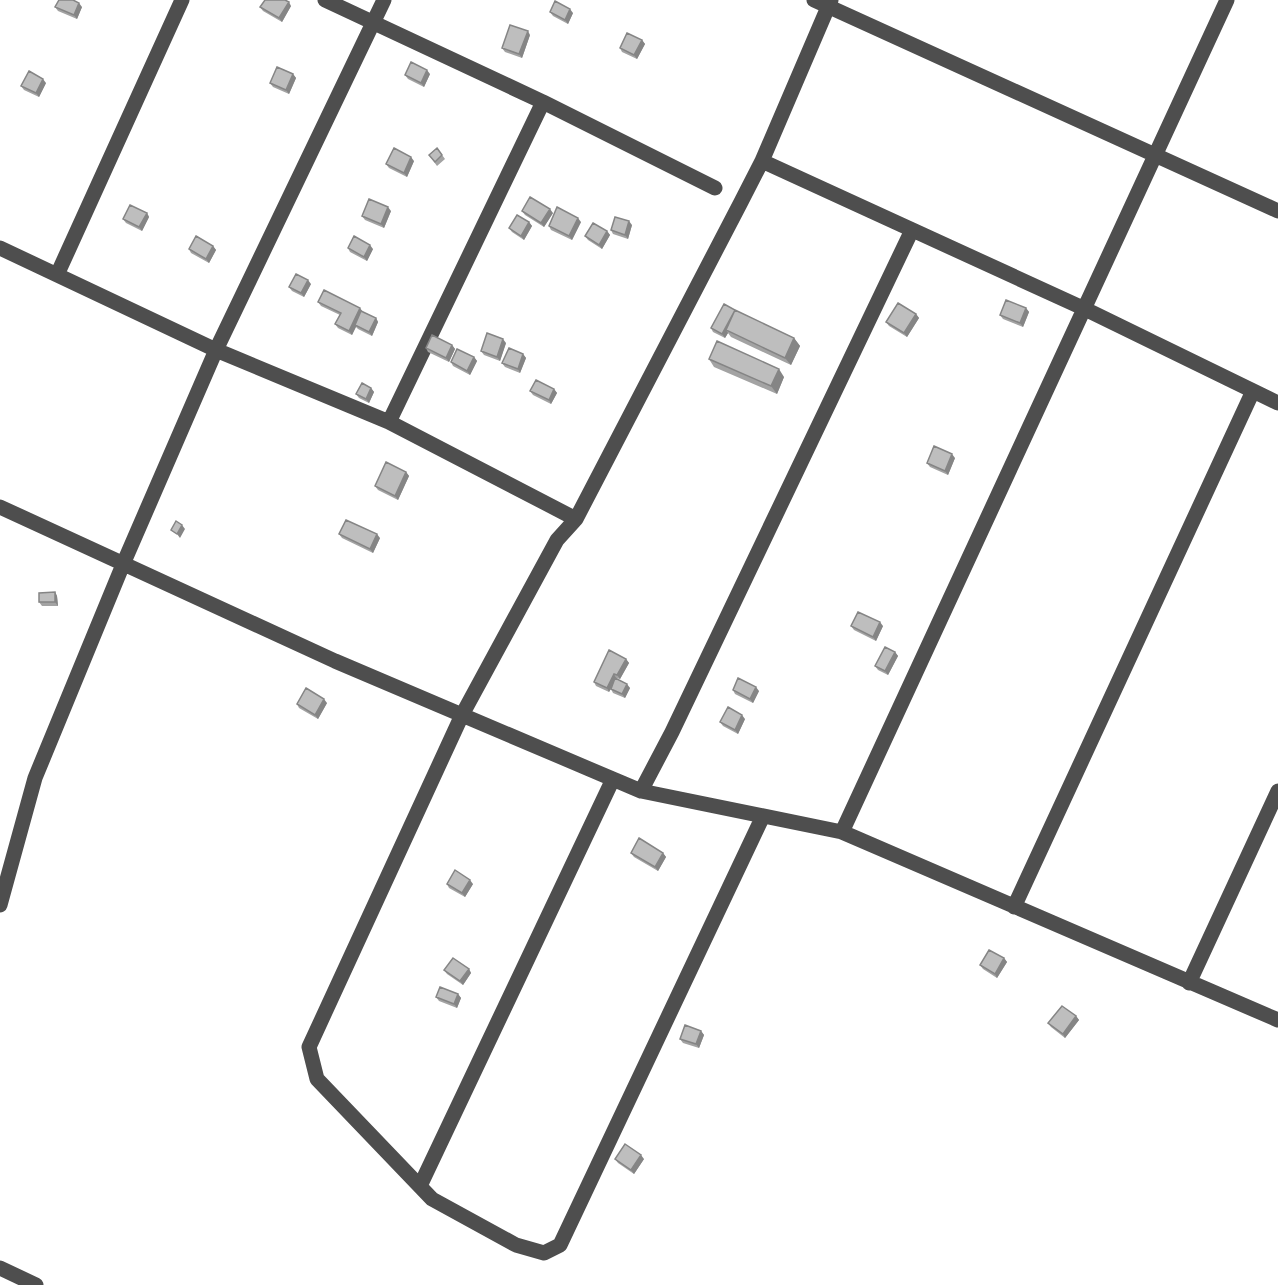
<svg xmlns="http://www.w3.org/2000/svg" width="1278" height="1285" viewBox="0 0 1278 1285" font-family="'Open Sans',sans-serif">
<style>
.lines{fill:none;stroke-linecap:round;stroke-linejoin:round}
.minor{stroke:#4e4e4e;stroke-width:15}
.wall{fill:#a3a3a3}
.shaded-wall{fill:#858585}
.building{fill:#bebebe;stroke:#858585;stroke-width:1.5}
</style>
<rect width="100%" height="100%" fill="#fff"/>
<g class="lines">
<!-- minor -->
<path class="minor" d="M325,0L543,102L715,188
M814,0L1278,211
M762,161L1085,309L1278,403
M0,248L216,350L389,422L576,519
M57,275L182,0
M389,422L543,102
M0,507L335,661L641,791L842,832L1278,1020
M641,791L672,732L912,230
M763,816L560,1245L544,1253L516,1245L432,1199L317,1079L309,1047L462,715L557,540L576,519L741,202L762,161L831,0
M842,832L1227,0
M0,905L35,778L124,562L216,350L384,0
M1014,907L1253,391
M1189,983L1278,791
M420,1186L613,779
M0,1268L36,1285"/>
</g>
<!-- wall -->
<path class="wall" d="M291,6L282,22L263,11L260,7Z
M55,7H82L77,19L58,11Z
M550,12L573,13L568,24L553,16Z
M530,35L522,58L505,52L502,48Z
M642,40L645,44L637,59L622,52L620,48Z
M293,74L296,78L289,94L273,87L270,83Z
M430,74L424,87L408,79L405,75Z
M46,83L39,97L24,90L21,86Z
M437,148L445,159L437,166L429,155Z
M414,161L407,177L389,168L386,164Z
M391,211L384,228L365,220L362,216Z
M522,211L553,213L544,227L525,215Z
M147,213L149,217L142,231L126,223L123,219Z
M529,222L532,226L524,240L512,232L509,228Z
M581,222L572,240L551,230L549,226Z
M632,225L628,239L613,234L611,230Z
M607,231L610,235L602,249L588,240L585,236Z
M213,246L216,250L209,263L191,253L189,249Z
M348,248L373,249L367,261L350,252Z
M311,284L304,297L292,291L289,287Z
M318,302L363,312L376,318L378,322L372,336L358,329L356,327L352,335L338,328L335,324L340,315L321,306Z
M1026,308L1029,312L1023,327L1003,319L1000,315Z
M735,310L794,338L800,346L791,365L731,337L728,333L725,338L713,332L711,328Z
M916,314L919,318L907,337L889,326L886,322Z
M506,343L500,361L484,355L481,351Z
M452,345L455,349L449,362L428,352L426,348Z
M523,354L526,358L520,373L505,367L502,363Z
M474,357L477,361L470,375L453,366L451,362Z
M709,359L784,377L777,394L714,367Z
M371,388L374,392L369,403L359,398L356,394Z
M554,389L557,393L551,404L533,395L530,391Z
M955,458L948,475L930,467L927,463Z
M406,472L409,476L398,500L378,490L375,486Z
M339,534L380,538L373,553L342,538Z
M55,592L57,596L58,606H42L39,602Z
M851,626H883L876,641L854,630Z
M895,652L898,656L888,675L878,670L875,666Z
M626,659L629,663L620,679L616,678V679L630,688L625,698L613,693L611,689L609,692L596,686L594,682Z
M733,690L759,691L753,703L735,694Z
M327,703L318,719L299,708L297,704Z
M745,719L738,734L723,726L720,722Z
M631,853H663L666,857L658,871L634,857Z
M447,884H473L465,897L449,888Z
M1004,958L1007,962L997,978L983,969L980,965Z
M469,969L471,973L463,985L447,974L444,970Z
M458,994L461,998L457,1008L439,1001L436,997Z
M1076,1016L1079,1020L1065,1038L1051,1027L1048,1023Z
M701,1031L704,1035L699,1048L683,1043L680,1039Z
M615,1159H644L634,1174L618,1163Z"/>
<!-- shaded-wall -->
<path class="shaded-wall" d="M289,2L291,6L282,22L279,18Z
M79,3L82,7L77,19L74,15Z
M570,9L573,13L568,24L565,20Z
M528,31L530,35L522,58L519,54Z
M642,40L645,44L637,59L634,55Z
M427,70L430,74L424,87L421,83Z
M293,74L296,78L289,94L286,90Z
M43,79L46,83L39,97L36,93Z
M411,157L414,161L407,177L404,173Z
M388,207L391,211L384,228L381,224Z
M550,209L553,213L544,227L541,223Z
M147,213L149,217L142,231L139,227Z
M578,218L581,222L572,240L569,236Z
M629,221L632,225L628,239L625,235Z
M529,222L532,226L524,240L521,236Z
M607,231L610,235L602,249L599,245Z
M370,245L373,249L367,261L364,257Z
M213,246L216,250L209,263L206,259Z
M308,280L311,284L304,297L301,293Z
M360,308L363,312L352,335L349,331Z
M1026,308L1029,312L1023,327L1020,323Z
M735,310L726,330L728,333L725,338L722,334Z
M916,314L919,318L907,337L904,333Z
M376,318L378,322L372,336L369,332Z
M794,338L800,346L791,365L785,358Z
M503,339L506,343L500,361L497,357Z
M452,345L455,349L449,362L446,358Z
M523,354L526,358L520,373L518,369Z
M474,357L477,361L470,375L467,371Z
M779,369L784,377L777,394L771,386Z
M371,388L374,392L369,403L366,399Z
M554,389L557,393L551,404L549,400Z
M952,454L955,458L948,475L945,471Z
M406,472L409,476L398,500L395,496Z
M182,525L185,529L180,538L177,534Z
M377,534L380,538L373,553L370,549Z
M55,592L57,596L58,606L55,602Z
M880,622L883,626L876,641L873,637Z
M895,652L898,656L888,675L885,671Z
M626,659L629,663L620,679L617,675Z
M614,674L616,678L609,692L607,688Z
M627,684L630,688L625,698L622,694Z
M756,687L759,691L753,703L750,699Z
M324,699L327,703L318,719L315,715Z
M742,715L745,719L738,734L735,730Z
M663,853L666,857L658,871L655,867Z
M470,880L473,884L465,897L462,893Z
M1004,958L1007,962L997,978L995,974Z
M469,969L471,973L463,985L460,981Z
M458,994L461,998L457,1008L454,1004Z
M1076,1016L1079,1020L1065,1038L1063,1034Z
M701,1031L704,1035L699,1048L696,1044Z
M641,1155L644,1159L634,1174L631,1170Z"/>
<!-- building -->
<path class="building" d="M59,0H73L79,3L74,15L55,7Z
M265,0H285L289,2L279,18L260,7Z
M555,1L570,9L565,20L550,12Z
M510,25L528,31L519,54L502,48Z
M627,33L642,40L634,55L620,48Z
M411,62L427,70L421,83L405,75Z
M277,67L293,74L286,90L270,83Z
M29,71L43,79L36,93L21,86Z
M394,148L411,157L404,173L386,164Z
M437,148L442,155L435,162L429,155Z
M530,197L550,209L541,223L522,211Z
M369,199L388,207L381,224L362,216Z
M130,205L147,213L139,227L123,219Z
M557,207L578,218L569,236L549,226Z
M517,215L529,222L521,236L509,228Z
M615,217L629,221L625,235L611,230Z
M593,223L607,231L599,245L585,236Z
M196,236L213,246L206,259L189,249Z
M354,236L370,245L364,257L348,248Z
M296,274L308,280L301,293L289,287Z
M324,290L360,308L349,331L335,324L341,313L318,302Z
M1006,300L1026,308L1020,323L1000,315Z
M898,303L916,314L904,333L886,322Z
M724,304L735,310L722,334L711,328Z
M735,310L794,338L785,358L726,330Z
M361,311L376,318L369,332L355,325Z
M487,333L503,339L497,357L481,351Z
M432,335L452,345L446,358L426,348Z
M717,341L779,369L771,386L709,359Z
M509,348L523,354L518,369L502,363Z
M457,349L474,357L467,371L451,362Z
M536,380L554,389L549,400L530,391Z
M362,383L371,388L366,399L356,394Z
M934,446L952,454L945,471L927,463Z
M386,462L406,472L395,496L375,486Z
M346,520L377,534L370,549L339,534Z
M176,521L182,525L177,534L171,530Z
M55,592V602H39V593Z
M858,612L880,622L873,637L851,626Z
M885,647L895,652L885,671L875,666Z
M609,650L626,659L617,675L614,674L607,688L594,682Z
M615,678L627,684L622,694L611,689Z
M738,678L756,687L750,699L733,690Z
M306,688L324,699L315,715L297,704Z
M728,707L742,715L735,730L720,722Z
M639,838L663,853L655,867L631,853Z
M455,870L470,880L462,893L447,884Z
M989,950L1004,958L995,974L980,965Z
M453,958L469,969L460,981L444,970Z
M440,987L458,994L454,1004L436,997Z
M1062,1006L1076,1016L1063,1034L1048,1023Z
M685,1025L701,1031L696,1044L680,1039Z
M625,1144L641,1155L631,1170L615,1159Z"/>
</svg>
